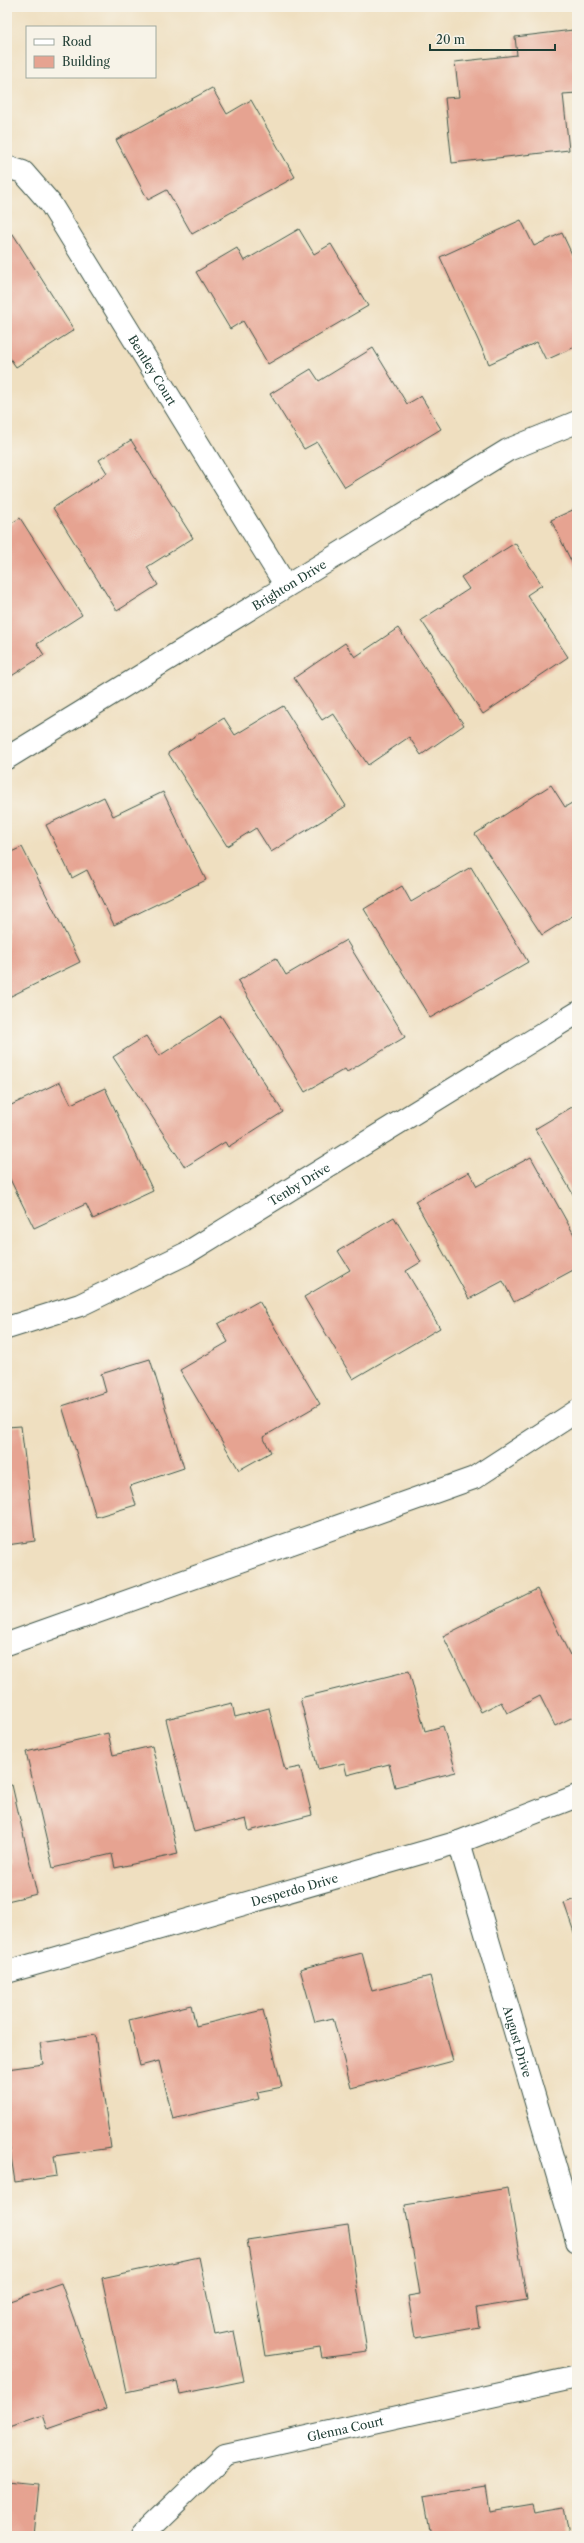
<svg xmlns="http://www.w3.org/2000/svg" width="584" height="2543" viewBox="0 0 584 2543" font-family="'Libre Caslon Text',serif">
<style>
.building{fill:#e6a391}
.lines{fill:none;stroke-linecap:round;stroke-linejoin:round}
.lane-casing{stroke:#3e5549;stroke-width:24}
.street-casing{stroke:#3e5549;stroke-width:24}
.lane{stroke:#fff;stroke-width:22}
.street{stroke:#fff;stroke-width:22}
.labels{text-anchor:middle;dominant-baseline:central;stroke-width:3;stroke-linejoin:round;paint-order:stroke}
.street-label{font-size:12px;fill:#1f3d34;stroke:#f7f3e8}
</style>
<rect width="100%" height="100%" fill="#f7f3e8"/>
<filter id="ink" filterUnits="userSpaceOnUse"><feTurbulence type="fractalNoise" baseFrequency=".025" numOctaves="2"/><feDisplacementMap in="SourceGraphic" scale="8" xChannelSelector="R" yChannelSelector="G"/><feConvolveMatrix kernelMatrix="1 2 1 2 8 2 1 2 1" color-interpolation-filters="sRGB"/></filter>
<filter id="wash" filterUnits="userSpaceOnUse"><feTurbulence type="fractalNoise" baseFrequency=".012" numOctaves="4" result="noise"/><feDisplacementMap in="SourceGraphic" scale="16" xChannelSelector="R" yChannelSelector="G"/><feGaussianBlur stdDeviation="0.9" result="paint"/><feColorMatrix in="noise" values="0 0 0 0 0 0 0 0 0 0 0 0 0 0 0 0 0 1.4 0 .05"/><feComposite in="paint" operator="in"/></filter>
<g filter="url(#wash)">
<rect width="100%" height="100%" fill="#efdfc0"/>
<g id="blocks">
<!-- building -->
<path class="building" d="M573,30L577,64V93L563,94L569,150L452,163L445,98L459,97L455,62L517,55L515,37Z
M212,88L227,114L251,100L295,177L192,234L167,190L148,200L116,140Z
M521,220L534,246L562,233L577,265V346L546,360L537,342L489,364L440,257Z
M299,229L314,254L331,244L368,306L268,364L243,321L230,329L196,272L237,248L244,261Z
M13,234L74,330L16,367L7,354V237Z
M373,348L407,404L421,396L441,429L345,487L317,442L304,449L270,394L311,369L319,381Z
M131,440L193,538L147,567L158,585L117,611L53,508L107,473L99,460Z
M577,508V573L551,520Z
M20,518L82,615L37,644L44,655L7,679V526Z
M515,543L542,585L527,595L568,657L483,714L421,620L469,589L461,577Z
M398,628L464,725L421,755L409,737L368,765L333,713L322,720L294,678L345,643L355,657Z
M283,706L346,806L271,852L256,828L227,846L168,753L224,718L235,735Z
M551,785L565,807L577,800V913L542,935L475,834Z
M163,792L206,880L114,925L87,870L72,878L46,825L104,797L113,816Z
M22,847L80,962L7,998V854Z
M471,867L528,962L430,1018L364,909L402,886L411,902Z
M346,940L405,1037L347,1072L345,1069L305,1092L238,981L276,958L286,975Z
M221,1016L283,1112L228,1147L225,1142L185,1167L113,1057L146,1036L159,1056Z
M60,1082L71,1104L105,1088L153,1191L93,1219L86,1204L34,1228L7,1173V1107Z
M572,1107L577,1116V1201L535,1129Z
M531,1157L577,1240V1268L514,1302L503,1281L469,1299L415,1201L469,1172L477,1186Z
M394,1217L421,1262L406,1271L440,1328L353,1379L304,1297L350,1270L338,1251Z
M259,1301L320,1404L263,1437L271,1452L239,1470L180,1370L228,1342L218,1324Z
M150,1359L184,1468L130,1486L136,1505L96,1517L62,1406L106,1392L101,1374Z
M21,1426L35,1541L7,1545V1427Z
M537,1589L570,1655L577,1652V1715L555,1726L540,1696L507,1713L501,1702L481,1712L443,1636Z
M409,1671L425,1731L443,1726L456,1772L395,1787L389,1764L347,1775L344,1763L318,1769L300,1698Z
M232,1703L235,1717L269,1708L285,1770L300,1767L312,1815L249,1831L246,1819L194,1832L166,1719Z
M108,1733L113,1755L152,1746L178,1854L115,1868L112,1854L53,1868L26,1752Z
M12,1785L37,1894L7,1901V1786Z
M577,1899V1941L564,1903Z
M362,1953L372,1991L430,1976L453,2061L351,2088L333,2018L315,2022L300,1969Z
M191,2005L196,2026L263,2010L282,2087L257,2092L259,2099L173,2119L159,2061L140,2066L129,2020Z
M95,2035L111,2148L54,2156L57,2176L15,2182L7,2131V2069L43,2064L40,2043Z
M508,2188L527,2300L476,2308L479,2327L415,2338L408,2296L420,2294L405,2205Z
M348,2225L367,2352L322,2358L320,2348L266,2356L247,2240Z
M199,2257L215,2335L234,2331L244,2381L180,2394L177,2381L126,2392L102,2278Z
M61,2283L106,2409L48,2429L43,2415L7,2428V2302Z
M7,2481L38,2484L33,2536H7Z
M486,2486L490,2511L532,2504L534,2512L564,2507L569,2536H431L424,2496Z"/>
</g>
</g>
<g filter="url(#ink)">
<use href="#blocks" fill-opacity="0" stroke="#3e5549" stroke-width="1"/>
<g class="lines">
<defs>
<path id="lane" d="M7,1644L474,1478L577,1411"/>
<g id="street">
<path id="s1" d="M7,167L23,172L50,203L286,586"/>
<path id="s2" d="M7,758L508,450L577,422"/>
<path id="s3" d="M7,1328L80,1305L185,1254L577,1013"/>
<path id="s4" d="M459,1842L577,2241"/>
<path id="s5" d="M7,1972L459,1842L577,1796"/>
<path id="s6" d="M143,2534L225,2455L577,2377"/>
</g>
</defs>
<!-- lane casing -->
<use href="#lane" class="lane-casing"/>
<!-- street casing -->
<use href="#street" class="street-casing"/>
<!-- lane -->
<use href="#lane" class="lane"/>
<!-- street -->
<use href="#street" class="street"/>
</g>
</g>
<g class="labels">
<!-- street labels -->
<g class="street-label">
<text stroke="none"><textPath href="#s1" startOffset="254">Bentley Court</textPath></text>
<text stroke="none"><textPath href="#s2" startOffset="331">Brighton Drive</textPath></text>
<text stroke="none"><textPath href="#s3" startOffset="327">Tenby Drive</textPath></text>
<text stroke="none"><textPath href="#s5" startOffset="299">Desperdo Drive</textPath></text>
<text stroke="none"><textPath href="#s4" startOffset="208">August Drive</textPath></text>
<text stroke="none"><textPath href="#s6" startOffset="237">Glenna Court</textPath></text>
</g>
</g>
<!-- margin -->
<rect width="584" height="2543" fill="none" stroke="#f7f3e8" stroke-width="24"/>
<!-- legend -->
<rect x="26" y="26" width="130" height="52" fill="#f7f3e8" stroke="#a1aaa0"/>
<rect x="34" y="39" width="20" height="6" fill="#ffffff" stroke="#a1aaa0"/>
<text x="62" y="46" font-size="12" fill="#1f3d34">Road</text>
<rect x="34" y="56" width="20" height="12" fill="#e6a391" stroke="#a1aaa0"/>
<text x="62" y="66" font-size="12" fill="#1f3d34">Building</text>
<!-- scale -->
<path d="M430 44v6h125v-6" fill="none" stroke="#1f3d34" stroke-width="2"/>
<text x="436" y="44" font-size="12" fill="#1f3d34" stroke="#f7f3e8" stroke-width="3" paint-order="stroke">20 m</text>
</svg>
